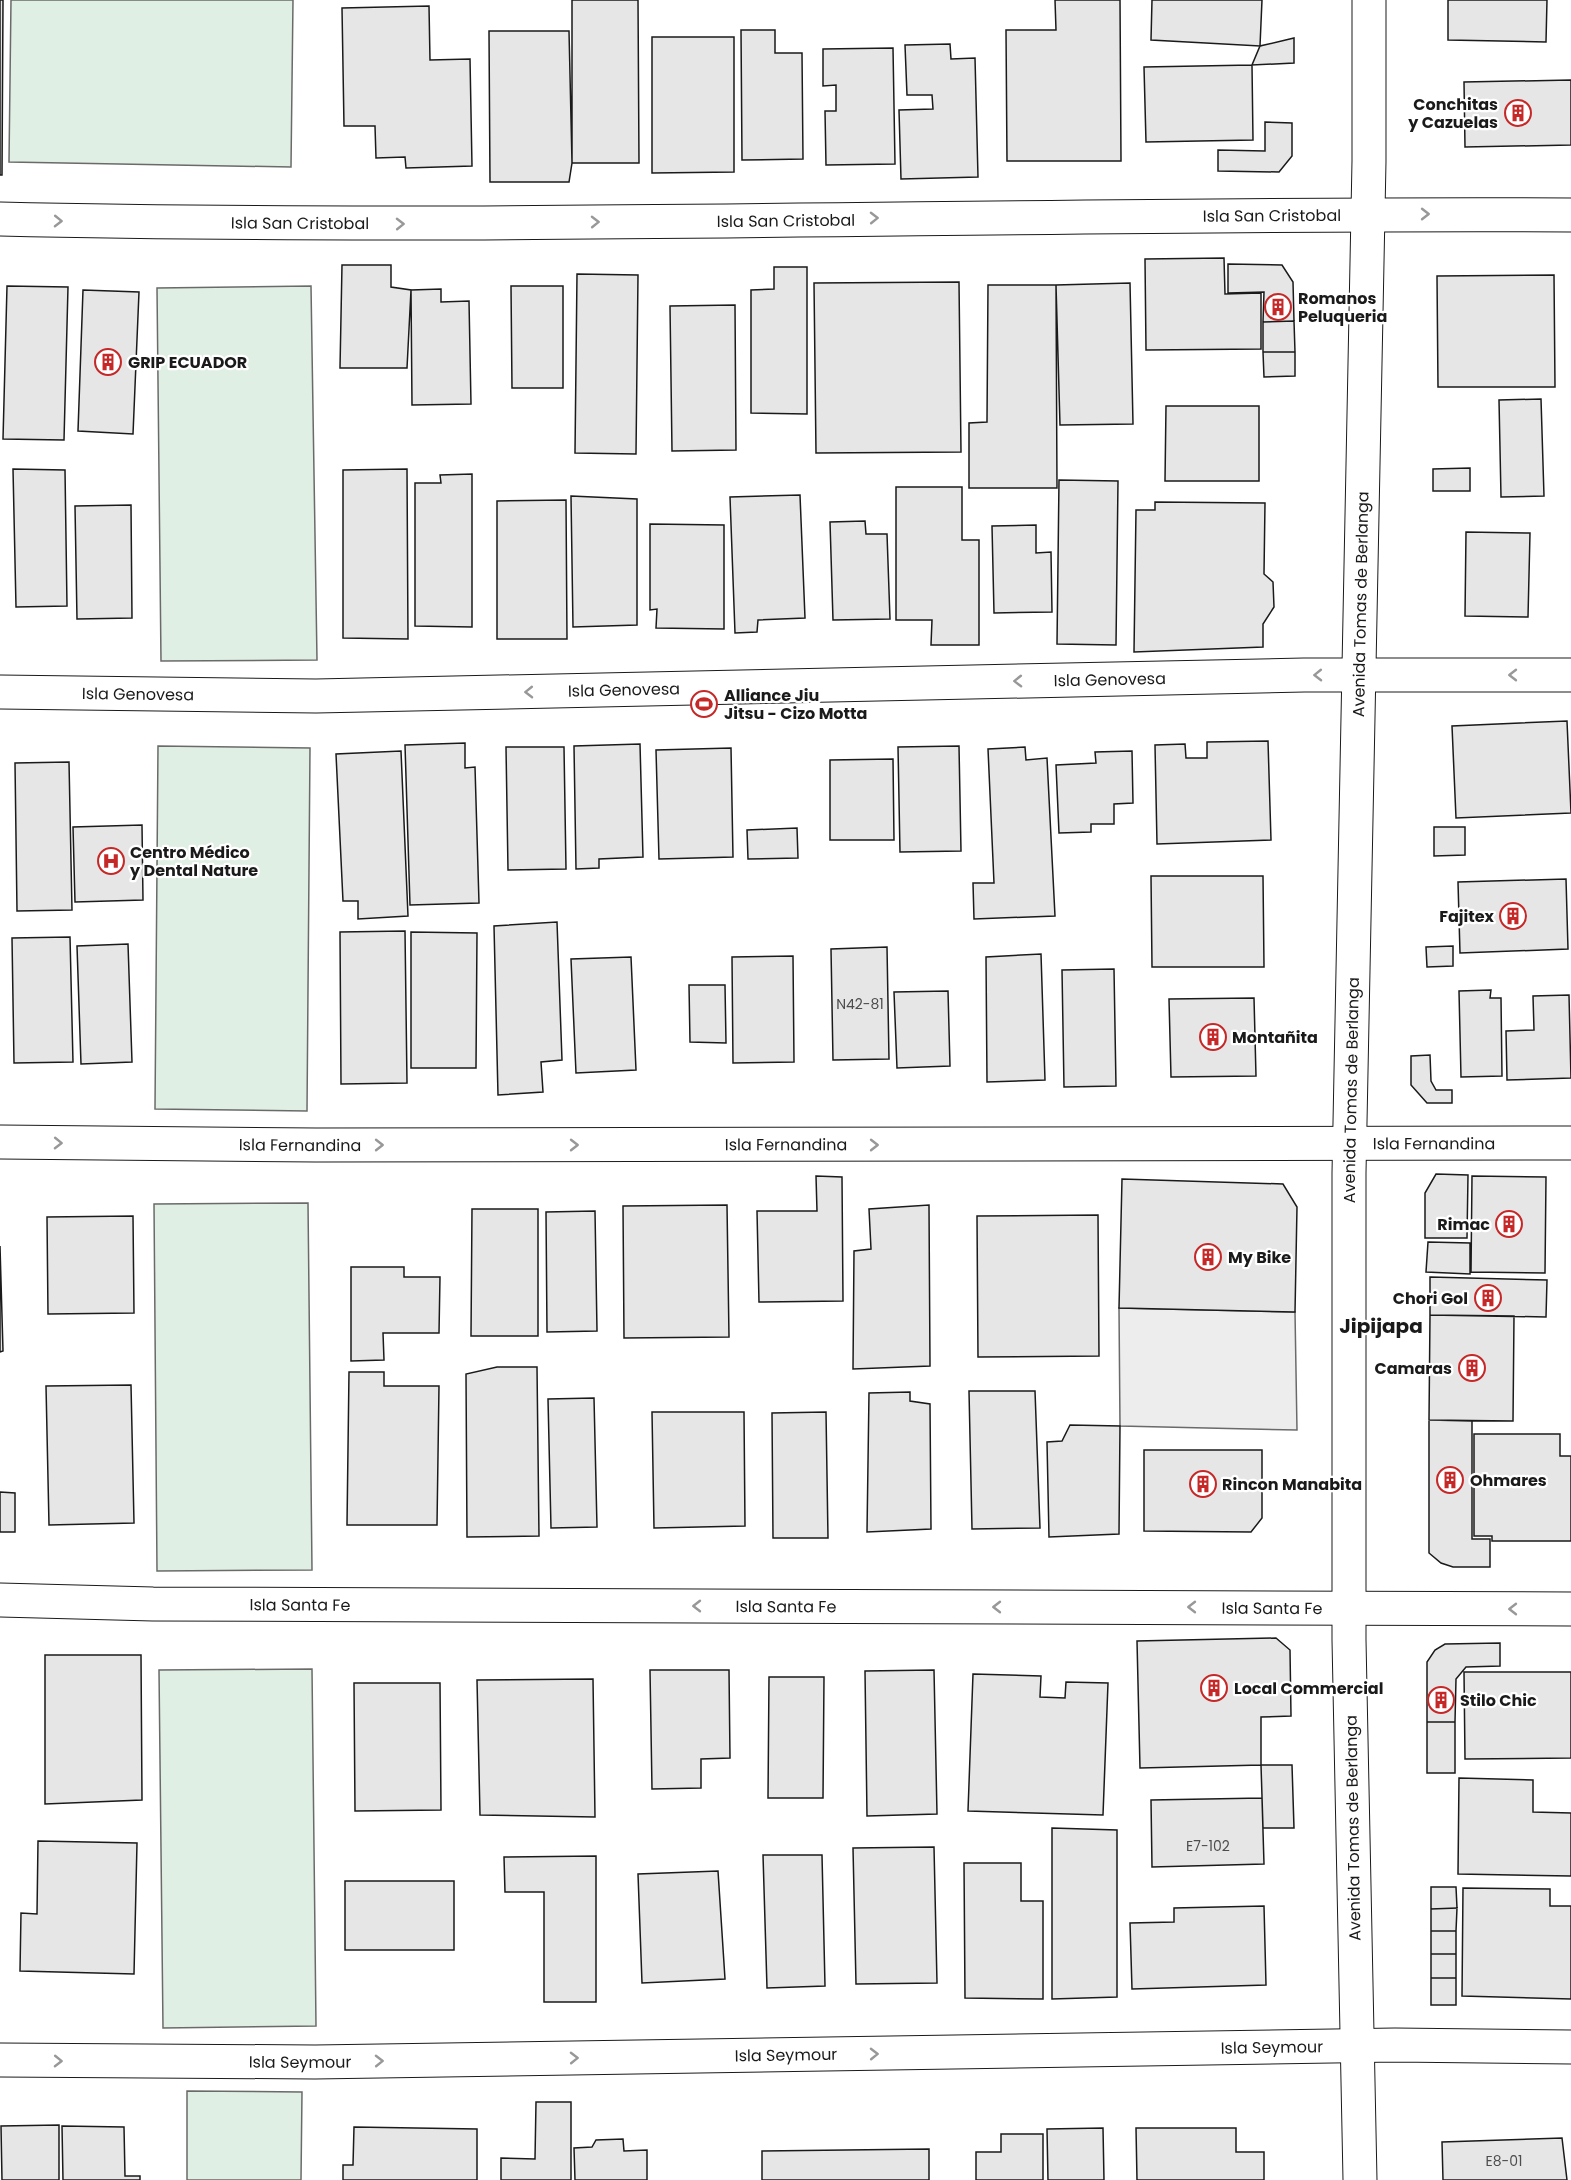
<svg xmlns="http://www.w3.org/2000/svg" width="1571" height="2180" viewBox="0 0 1571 2180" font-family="Poppins,sans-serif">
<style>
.green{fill:#e0efe3;stroke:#6a6a6a;stroke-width:1.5}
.parking{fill:#ededed;stroke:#6a6a6a;stroke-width:1.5}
.building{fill:#e6e6e6;stroke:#1a1a1a;stroke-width:1.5}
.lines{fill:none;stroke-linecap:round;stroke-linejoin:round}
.minor-casing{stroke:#1a1a1a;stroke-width:35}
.tertiary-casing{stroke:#1a1a1a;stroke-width:35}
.minor{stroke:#fff;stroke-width:33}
.tertiary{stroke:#fff;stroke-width:33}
.oneway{stroke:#989898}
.labels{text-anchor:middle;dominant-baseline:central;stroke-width:4.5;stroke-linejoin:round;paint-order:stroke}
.number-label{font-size:14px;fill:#4d4d4d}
.poi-label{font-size:16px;font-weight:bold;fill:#1a1a1a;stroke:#fff;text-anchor:start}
.street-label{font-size:16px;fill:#1a1a1a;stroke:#fff}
.quarter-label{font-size:20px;font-weight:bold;fill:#1a1a1a;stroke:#fff}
</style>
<rect width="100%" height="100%" fill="#fff"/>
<!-- green -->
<path class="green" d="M11,0H293L291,167L9,162Z
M311,286L317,660L161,661L157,288Z
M158,746L310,748L307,1111L155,1109Z
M308,1203L312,1570L157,1571L154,1204Z
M312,1669L316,2026L163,2028L159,1670Z
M187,2091L302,2092L301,2180H187Z"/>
<!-- parking -->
<path class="parking" d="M1119,1308L1295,1312L1297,1430L1120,1426Z"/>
<!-- building -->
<path class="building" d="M0,0H3L2,175H0Z
M572,0H638L639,163H572Z
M1055,0H1120L1121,161H1007L1006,30H1056Z
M1152,0H1262L1260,46L1151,40Z
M1448,0H1547L1546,42L1448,40Z
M429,6L430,60L470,59L472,166L406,168L405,157L376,158L375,126H344L342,8Z
M741,30H775V53H802L803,159L742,160Z
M489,31H569L572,163L569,182H490Z
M652,37H734V172L652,173Z
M1294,38V63L1252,65L1260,46Z
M950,44L951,59L975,58L978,177L901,179L899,110L933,109L932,95H907L905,45Z
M893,48L895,164L826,165L825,111H836V85L823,86V49Z
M1252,65L1253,140L1146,142L1144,67Z
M1571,80V145L1465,147L1464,82Z
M1265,122L1292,123V156L1279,172L1218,171V150L1265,151Z
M1224,258L1225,294L1261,293V349L1146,350L1145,259Z
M1228,264L1282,265L1293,282L1294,321L1263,322L1264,292L1228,293Z
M342,265H391V287L411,290L407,368H340Z
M774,267H807V414L751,413V290L774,289Z
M577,274L638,275L636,454L575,453Z
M1554,275L1555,387H1438L1437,276Z
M959,282L961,452L816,453L814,283Z
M1130,283L1133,424L1060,425L1056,285Z
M988,285H1056L1057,488H969V423L987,422Z
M7,286L68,287L64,440L3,439Z
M511,286H563V388H512Z
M441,289V302L469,301L471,404L412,405L411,290Z
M83,290L139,292L133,434L78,431Z
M735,305L736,450L672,451L670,306Z
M1294,321L1295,352H1263V322Z
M1263,352H1295V376L1264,377Z
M1541,399L1544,496L1501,497L1499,400Z
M1166,406H1259V481H1165Z
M1470,468V491H1433V469Z
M13,469L65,470L67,606L16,607Z
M407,469L408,639L343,638V470Z
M472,474V627L415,626V483H441L440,475Z
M1059,480L1118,481L1116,645L1057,644Z
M896,487H962V540H979V645H931L932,620H896Z
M800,495L805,618L758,620L757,632L735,633L730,497Z
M571,496L637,499V625L573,627Z
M566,500L567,639H497V501Z
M1155,502L1265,503L1264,574L1273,582L1274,607L1263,624V647L1134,652L1136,510H1155Z
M131,505L132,618L77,619L75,506Z
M865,521L866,534H887L890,619L833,620L830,522Z
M650,524L724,525V629L656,628L657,609L650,610Z
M1036,525V553L1051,552L1052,612L994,613L992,526Z
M1466,532L1530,533L1528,617L1465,616Z
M1567,721L1571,813L1456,818L1452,726Z
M1268,741L1271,840L1157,844L1155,745L1185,744L1186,758H1207V742Z
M465,743V768L475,767L479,903L410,905L405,745Z
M640,744L643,857L599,859V868L576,869L574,746Z
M959,746L961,851L900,852L898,747Z
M506,747H564L566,869L508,870Z
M1025,747L1026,760L1047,758L1055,916L974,919L973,883H994L988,749Z
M731,748L733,857L659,859L656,750Z
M401,751L408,916L358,919V901H343L336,754Z
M1132,751L1133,803L1114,804V824H1091V832L1059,833L1056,765L1096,763L1095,752Z
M893,759L894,840H830V760Z
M69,762L72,910L17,911L15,763Z
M142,825L143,900L75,902L73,827Z
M1434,827H1465V855L1434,856Z
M797,828L798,858L748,859L747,830Z
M1151,876H1263L1264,967H1152Z
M1566,879L1568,949L1460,953L1458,882Z
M557,922L562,1060L541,1062L543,1092L498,1095L494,926Z
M405,931L407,1083L341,1084L340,932Z
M411,932L477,933L476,1068H411Z
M70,937L73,1062L14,1063L12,938Z
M128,944L132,1062L81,1064L77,946Z
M1453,946V966L1427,967L1426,947Z
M887,947L889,1059L833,1060L831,949Z
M1041,954L1045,1080L987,1082L986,957Z
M793,956L794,1062L733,1063L732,957Z
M631,957L636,1070L576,1073L571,959Z
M1114,969L1116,1086L1064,1087L1062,970Z
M689,985H725L726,1043L690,1042Z
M1491,990L1490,998H1501L1502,1076L1461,1077L1459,991Z
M948,991L950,1066L897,1068L894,992Z
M1569,995L1571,1078L1507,1080L1506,1031L1534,1030L1533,996Z
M1254,998L1256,1076L1171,1077L1169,999Z
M1430,1055L1431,1081L1436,1090H1452V1103H1427L1411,1085V1056Z
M1436,1174L1468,1175L1467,1238H1425V1193Z
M816,1176L842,1177L843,1301L759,1302L757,1211H817Z
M1472,1176L1546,1177L1545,1273L1471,1272Z
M1122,1179L1283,1184L1297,1207L1295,1312L1119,1308Z
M727,1205L729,1337L624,1338L623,1206Z
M929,1205L930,1366L853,1369L854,1251L871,1249L869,1209Z
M472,1209H538V1336H471Z
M595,1211L597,1331L547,1332L546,1212Z
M1098,1215L1099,1356L978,1357L977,1216Z
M133,1216L134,1313L48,1314L47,1217Z
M1428,1242L1470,1243V1274L1426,1272Z
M0,1246L3,1351L0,1352Z
M351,1267H404V1277H440L439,1333H383L384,1360L351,1361Z
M1430,1277L1547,1280L1546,1317L1430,1315Z
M1430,1315L1514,1316L1513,1421L1429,1420Z
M497,1367H537L539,1536L467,1537L466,1374Z
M349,1372H384V1386H439L437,1525H347Z
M131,1385L134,1523L49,1525L46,1386Z
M969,1391H1035L1040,1528L972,1529Z
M910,1392V1401L930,1404L931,1529L867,1532L869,1393Z
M594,1398L597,1527L551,1528L548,1399Z
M652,1412H744L745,1526L654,1528Z
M826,1412L828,1538H773L772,1413Z
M1429,1420L1472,1421V1539H1490V1567H1453L1441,1563L1429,1553Z
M1070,1425L1120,1426L1119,1534L1049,1537L1047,1442L1062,1441Z
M1474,1434H1560V1456H1571V1541H1492V1536H1474Z
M1144,1450H1262V1518L1251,1532L1144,1531Z
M0,1492L15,1493V1532H0Z
M1276,1638L1290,1650L1291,1716L1261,1717V1765L1140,1768L1137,1641Z
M1500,1643V1666L1466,1667L1456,1679L1455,1722H1427V1662L1435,1650L1445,1644Z
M45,1655H141L142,1800L45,1804Z
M650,1670H729L730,1758L701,1759V1788L652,1789Z
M934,1670L937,1814L867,1816L865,1671Z
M1464,1672H1571V1758L1465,1759Z
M973,1674L1041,1676L1040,1697L1065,1698L1066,1682L1108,1683L1103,1815L968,1811Z
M769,1677H824L823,1798H768Z
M593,1679L595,1817L480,1815L477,1680Z
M354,1683H440L441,1810L355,1811Z
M1427,1722H1455V1773H1427Z
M1261,1765H1292L1294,1828H1263Z
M1459,1778L1533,1780V1812L1571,1813V1876L1458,1874Z
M1262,1798L1264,1864L1152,1867L1151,1800Z
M1052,1828L1117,1830V1997L1052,1999Z
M38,1841L137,1843L134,1974L20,1971L21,1913L37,1914Z
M934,1847L937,1983L856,1984L853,1848Z
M763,1855H822L825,1986L767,1988Z
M596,1856V2002H544V1892H505L504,1857Z
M964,1863H1021V1901H1043V1999L965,1998Z
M718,1871L725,1979L642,1983L638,1874Z
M345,1881H454V1950H345Z
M1431,1887H1456L1457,1908L1431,1909Z
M1463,1888L1550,1889V1906H1571V1999L1462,1996Z
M1264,1906L1266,1985L1132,1989L1130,1923L1174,1922V1908Z
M1457,1908L1456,1931H1431V1909Z
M1431,1931H1456V1954H1431Z
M1431,1954H1456V1978H1431Z
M1431,1978H1456V2005H1431Z
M536,2102H571V2180H501V2158L535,2159Z
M59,2125V2180H2L1,2126Z
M62,2126L124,2127L125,2176H140V2180H63Z
M354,2127L477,2129V2180H343V2165H353Z
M1103,2128L1104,2180H1048L1047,2129Z
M1136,2128H1236V2152H1264V2180H1137Z
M1001,2134H1043V2180H976V2152H1001Z
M1562,2138L1567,2180H1443L1442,2142Z
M623,2139L624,2151L647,2150V2180H575L574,2148L592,2147L596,2140Z
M929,2149V2180H762V2151Z"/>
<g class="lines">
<defs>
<g id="minor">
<path id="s1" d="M0,219C524,231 1047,212 1571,215"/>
<path id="s2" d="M0,692L316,696L1304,675H1571"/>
<path id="s3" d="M0,1142L316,1145L1571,1143"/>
<path id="s4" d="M0,1600L153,1604L1571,1609"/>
<path id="s5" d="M0,2060L315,2062L1395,2045L1571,2047"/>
</g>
<g id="tertiary">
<path id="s6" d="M1360,2180L1349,1640V1173L1369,161V0"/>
</g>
</defs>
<!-- minor casing -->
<use href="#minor" class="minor-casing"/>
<!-- tertiary casing -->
<use href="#tertiary" class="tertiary-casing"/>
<!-- minor -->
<use href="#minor" class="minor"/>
<!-- tertiary -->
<use href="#tertiary" class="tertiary"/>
</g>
<!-- one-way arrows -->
<defs><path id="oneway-chevron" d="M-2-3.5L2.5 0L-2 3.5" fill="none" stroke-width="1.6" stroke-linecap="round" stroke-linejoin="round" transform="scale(1.5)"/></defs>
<g class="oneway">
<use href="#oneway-chevron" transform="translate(1425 214)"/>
<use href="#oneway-chevron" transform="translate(874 218) rotate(-1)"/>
<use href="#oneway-chevron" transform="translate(58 221) rotate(1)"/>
<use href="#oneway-chevron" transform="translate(595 222) rotate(-1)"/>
<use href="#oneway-chevron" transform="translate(400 224) rotate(-1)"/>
<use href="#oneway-chevron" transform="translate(1318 675) rotate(179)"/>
<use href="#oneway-chevron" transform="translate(1513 675) rotate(-180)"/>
<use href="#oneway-chevron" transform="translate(1018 681) rotate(179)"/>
<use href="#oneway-chevron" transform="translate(529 692) rotate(179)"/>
<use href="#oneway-chevron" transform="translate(58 1143) rotate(1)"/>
<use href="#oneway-chevron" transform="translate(379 1145)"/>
<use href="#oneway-chevron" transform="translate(574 1145)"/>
<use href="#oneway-chevron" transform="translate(874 1145)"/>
<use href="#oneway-chevron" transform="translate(697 1606) rotate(-180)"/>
<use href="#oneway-chevron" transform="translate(997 1607) rotate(-180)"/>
<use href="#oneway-chevron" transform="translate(1192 1607) rotate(-180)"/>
<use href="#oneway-chevron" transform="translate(1513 1609) rotate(180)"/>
<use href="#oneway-chevron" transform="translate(874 2054) rotate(-1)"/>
<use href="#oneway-chevron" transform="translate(574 2058) rotate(-1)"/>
<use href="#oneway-chevron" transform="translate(58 2061) rotate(1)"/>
<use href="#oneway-chevron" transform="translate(379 2061) rotate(-1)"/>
</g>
<!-- icons -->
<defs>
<symbol id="building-ring" viewBox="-11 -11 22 22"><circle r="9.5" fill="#fff" stroke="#c62828" stroke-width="1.5"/><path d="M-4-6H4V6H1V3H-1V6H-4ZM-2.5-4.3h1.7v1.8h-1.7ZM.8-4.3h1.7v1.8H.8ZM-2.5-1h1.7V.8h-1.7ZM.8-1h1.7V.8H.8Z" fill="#c62828"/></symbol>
<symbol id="stadium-ring" viewBox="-11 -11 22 22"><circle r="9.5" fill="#fff" stroke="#c62828" stroke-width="1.5"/><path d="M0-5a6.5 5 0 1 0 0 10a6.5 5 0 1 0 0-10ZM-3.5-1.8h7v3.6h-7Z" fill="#c62828"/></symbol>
<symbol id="hospital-ring" viewBox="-11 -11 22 22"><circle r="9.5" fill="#fff" stroke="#c62828" stroke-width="1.5"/><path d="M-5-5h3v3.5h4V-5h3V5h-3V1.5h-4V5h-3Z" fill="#c62828"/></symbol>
</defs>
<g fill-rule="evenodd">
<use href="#building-ring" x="1503" y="98" width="30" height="30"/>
<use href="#building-ring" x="1263" y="292" width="30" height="30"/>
<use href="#building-ring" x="93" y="347" width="30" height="30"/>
<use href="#stadium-ring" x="689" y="689" width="30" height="30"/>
<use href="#hospital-ring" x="96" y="846" width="30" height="30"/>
<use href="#building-ring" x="1498" y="901" width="30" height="30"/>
<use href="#building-ring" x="1198" y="1022" width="30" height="30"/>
<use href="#building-ring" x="1494" y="1209" width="30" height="30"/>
<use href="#building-ring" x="1193" y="1242" width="30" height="30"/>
<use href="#building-ring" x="1473" y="1283" width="30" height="30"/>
<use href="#building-ring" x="1457" y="1353" width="30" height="30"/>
<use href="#building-ring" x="1435" y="1465" width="30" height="30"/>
<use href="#building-ring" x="1188" y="1469" width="30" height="30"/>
<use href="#building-ring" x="1199" y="1673" width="30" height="30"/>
<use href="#building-ring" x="1426" y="1685" width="30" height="30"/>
</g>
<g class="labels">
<!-- number labels -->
<g class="number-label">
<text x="860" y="1004">N42-81</text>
<text x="1208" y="1846">E7-102</text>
<text x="1504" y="2161">E8-01</text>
</g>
<!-- poi labels -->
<g class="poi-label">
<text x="1498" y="104" text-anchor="end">Conchitas<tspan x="1498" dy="18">y Cazuelas</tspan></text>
<text x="1298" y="298">Romanos<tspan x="1298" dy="18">Peluqueria</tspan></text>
<text x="128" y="362">GRIP ECUADOR</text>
<text x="724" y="695">Alliance Jiu<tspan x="724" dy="18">Jitsu - Cizo Motta</tspan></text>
<text x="130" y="852">Centro Médico<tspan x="130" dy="18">y Dental Nature</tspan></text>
<text x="1494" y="916" text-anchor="end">Fajitex</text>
<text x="1232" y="1037">Montañita</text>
<text x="1490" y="1224" text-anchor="end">Rimac</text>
<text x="1228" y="1257">My Bike</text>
<text x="1468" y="1298" text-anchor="end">Chori Gol</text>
<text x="1452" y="1368" text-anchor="end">Camaras</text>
<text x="1470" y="1480">Ohmares</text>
<text x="1222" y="1484">Rincon Manabita</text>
<text x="1234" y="1688">Local Commercial</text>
<text x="1460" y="1700">Stilo Chic</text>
</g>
<!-- street labels -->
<g class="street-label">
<text stroke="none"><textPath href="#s1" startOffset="1272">Isla San Cristobal</textPath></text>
<text stroke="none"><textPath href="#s1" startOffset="786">Isla San Cristobal</textPath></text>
<text stroke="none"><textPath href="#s1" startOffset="300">Isla San Cristobal</textPath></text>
<text stroke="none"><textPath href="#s6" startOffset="1576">Avenida Tomas de Berlanga</textPath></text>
<text stroke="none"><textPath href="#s2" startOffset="1110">Isla Genovesa</textPath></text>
<text stroke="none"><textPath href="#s2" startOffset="624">Isla Genovesa</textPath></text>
<text stroke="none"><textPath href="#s2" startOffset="138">Isla Genovesa</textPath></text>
<text stroke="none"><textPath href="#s6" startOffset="1090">Avenida Tomas de Berlanga</textPath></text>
<text stroke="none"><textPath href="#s3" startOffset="1434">Isla Fernandina</textPath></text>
<text stroke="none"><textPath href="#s3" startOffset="300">Isla Fernandina</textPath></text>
<text stroke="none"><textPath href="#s3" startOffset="786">Isla Fernandina</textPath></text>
<text stroke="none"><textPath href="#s4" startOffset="300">Isla Santa Fe</textPath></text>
<text stroke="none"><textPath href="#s4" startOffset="786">Isla Santa Fe</textPath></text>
<text stroke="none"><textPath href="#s4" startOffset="1272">Isla Santa Fe</textPath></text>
<text transform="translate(1353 1828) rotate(-91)">Avenida Tomas de Berlanga</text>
<text stroke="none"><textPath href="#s5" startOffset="1272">Isla Seymour</textPath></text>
<text stroke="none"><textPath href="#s5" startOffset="786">Isla Seymour</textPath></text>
<text stroke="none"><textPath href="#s5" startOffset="300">Isla Seymour</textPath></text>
</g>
<!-- quarter labels -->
<g class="quarter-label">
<text x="1381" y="1326">Jipijapa</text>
</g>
</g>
</svg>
